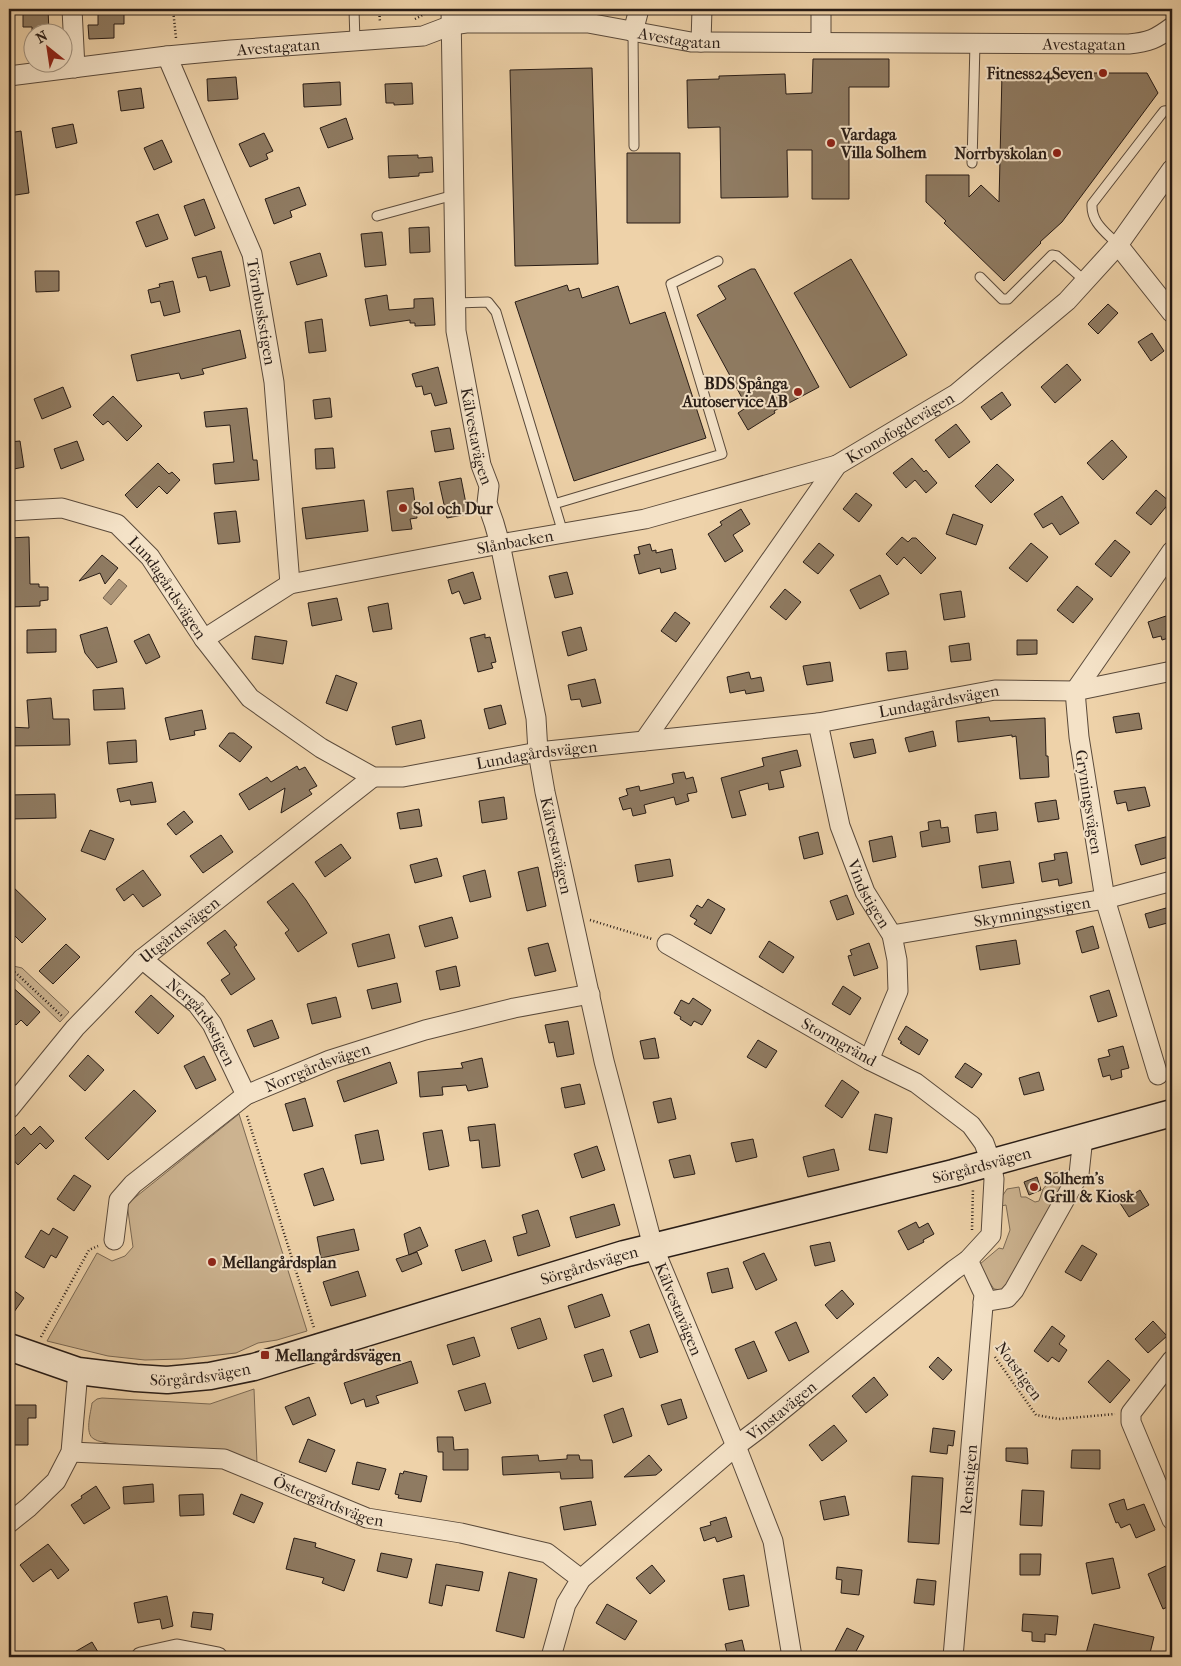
<svg xmlns="http://www.w3.org/2000/svg" width="1181" height="1666" viewBox="0 0 1181 1666" font-family="'IM FELL French Canon',serif">
<style>
.green{fill:#ccb390;stroke:#7a6853}
.water{fill:#ab9477;stroke:#776450}
.building{fill:#8f7b62;stroke:#281c16}
.lines{fill:none;stroke-linecap:round;stroke-linejoin:round}
.lane-casing{stroke:#5a4a3b;stroke-width:11}
.street-casing{stroke:#5a4a3b;stroke-width:21}
.secondary-casing{stroke:#281c16;stroke-width:29}
.path{stroke:#281c16;stroke-width:2.5;stroke-dasharray:1 2.5;stroke-linecap:butt}
.lane{stroke:#f4e2c7;stroke-width:9}
.street{stroke:#f4e2c7;stroke-width:19}
.secondary{stroke:#f4e2c7;stroke-width:26}
.poi-dot{fill:#8f2418;stroke:#f4e2c7;stroke-width:2}
.labels{text-anchor:middle;dominant-baseline:central;stroke-width:4;stroke-linejoin:round;paint-order:stroke}
.street-label{font-size:16px;fill:#281c16;stroke:#f4e2c7}
.poi-label{font-size:16px;font-weight:bold;fill:#281c16;stroke:#f4e2c7;text-anchor:start}
</style>
<rect width="100%" height="100%" fill="#eed2a9"/>
<filter id="stains"><feTurbulence type="fractalNoise" baseFrequency=".004" numOctaves="4"/><feColorMatrix values="0 0 0 0 .2 0 0 0 0 .09 0 0 0 0 .02 0 0 0 .5 -.17"/></filter>
<radialGradient id="worn" r=".72"><stop offset=".6" stop-color="#630" stop-opacity="0"/><stop offset="1" stop-color="#630" stop-opacity=".3"/></radialGradient>
<!-- green -->
<path class="green" d="M9,965L22,968L69,1012L60,1022L9,973Z
M239,1114L307,1331L277,1340L258,1343L236,1353L182,1359L145,1360L108,1356L47,1341L97,1253L112,1261L125,1256L133,1247L127,1204Z
M1071,1170L1068,1177L1010,1286L1001,1290L994,1289L981,1270L980,1264L999,1248L1003,1249L1010,1230L1006,1205L1001,1206V1198L1007,1189L1019,1187L1021,1197H1026L1035,1202L1039,1201L1043,1189L1049,1182L1048,1174Z
M254,1389L257,1463L227,1453L111,1444C106,1442 98,1442 94,1439C84,1434 91,1412 92,1403L97,1399L102,1398L210,1404Z"/>
<!-- water -->
<path class="water" d="M119,579L127,586L111,605L103,598Z"/>
<!-- building -->
<path class="building" d="M23,9H48L49,32H32V27H23Z
M98,9H124V24H114V38L89,39L88,25H98Z
M813,59H889V87H849V199H812V150H787L788,197L721,198L720,127L688,128L687,80L719,79V76L785,74L786,94L812,93Z
M592,68L598,264L515,266L510,70Z
M1002,73H1147L1158,93L1062,222L1040,242L1041,243L1004,281L944,223L946,221L926,202V175H969V197L981,185L999,202Z
M236,77L238,99L208,101L207,79Z
M340,82L341,105L304,107L303,84Z
M412,83L413,104L394,105V103H386L385,84Z
M141,88L144,108L121,111L118,91Z
M346,118L353,139L328,148L320,128Z
M73,124L77,143L56,148L52,128Z
M21,131L29,193L9,196V133Z
M264,133L273,151L266,154L268,159L250,167L239,144Z
M162,140L172,162L154,170L144,148Z
M627,153H680V223H627Z
M418,155V158L432,157L433,172L419,173V176L389,178L388,156Z
M299,187L306,205L290,211L292,217L274,224L265,199Z
M204,199L215,228L195,236L184,206Z
M158,214L168,239L146,247L136,222Z
M429,227L430,252L410,253L409,228Z
M382,232L386,265L365,267L361,234Z
M221,251L230,286L210,291L206,276L198,278L192,258Z
M320,253L327,276L297,285L290,262Z
M851,259L907,355L850,388L794,293Z
M751,269H755L819,387L774,411L775,413L748,430L738,413L747,407L697,315L726,299L718,286Z
M35,271H59V291L36,292Z
M173,281L180,312L164,316L160,301L151,303L148,290L160,287L159,284Z
M567,285L569,291L579,288L582,298L618,286L630,324L665,312L706,438L574,481L515,302Z
M387,295L389,310L414,308V299L433,298L435,325L415,326V323H410V320L370,326L365,299Z
M1108,304L1118,313L1098,334L1088,324Z
M322,319L326,351L309,353L305,322Z
M240,330L246,358L202,369L204,374L181,379L179,373L137,381L131,355Z
M1152,333L1164,351L1151,361L1138,342Z
M1067,364L1081,380L1055,403L1041,387Z
M438,367L447,403L435,406L431,393L424,395L422,386L416,387L412,374Z
M63,387L71,407L42,419L34,399Z
M1002,392L1011,405L991,420L981,407Z
M113,396L142,426L127,441L108,421L103,425L93,415Z
M330,398L332,417L315,419L313,400Z
M247,408L253,460H257L259,480L215,484L213,464L234,462L230,425L206,427L204,412Z
M956,424L970,442L949,458L935,440Z
M450,428L454,449L435,452L431,431Z
M1112,440L1127,457L1103,480L1087,463Z
M20,441L24,467L9,470V442Z
M77,441L84,460L61,469L54,449Z
M333,448L335,468L316,469L315,449Z
M912,458L924,472L926,470L937,483L926,493L915,480L906,488L893,473Z
M158,463L169,474L172,472L180,480L167,494L159,486L137,508L125,495Z
M997,464L1014,480L991,503L975,486Z
M461,478L468,514L447,518L439,482Z
M413,488L417,518L410,519L412,529L392,531L387,491Z
M1156,490L1170,502L1151,525L1136,513Z
M856,493L872,505L859,522L843,509Z
M1062,496L1079,523L1060,535L1052,523L1043,528L1034,514Z
M364,500L368,531L306,539L302,508Z
M741,509L750,524L733,535L743,551L725,562L708,534L722,525L720,522Z
M236,511L240,542L218,544L214,513Z
M953,514L983,525L976,545L946,534Z
M29,537L30,584H39V587H48V600L40,601V606L10,607L9,538Z
M902,537L908,542L912,538H916L936,558L921,574L904,557L897,565L886,554Z
M1115,540L1130,552L1111,577L1095,564Z
M819,543L834,555L818,574L803,562Z
M1031,543L1048,557L1027,582L1009,568Z
M650,544L652,551L656,550V553L672,549L676,569L661,573L660,568L639,574L634,555L640,554L638,547Z
M102,555L118,568L105,584L100,573L79,581Z
M473,572L481,599L464,604L459,591L452,594L448,580Z
M567,572L573,594L555,598L549,576Z
M880,575L889,594L860,609L850,590Z
M1077,586L1093,599L1073,623L1057,610Z
M785,589L801,602L786,620L770,607Z
M961,591L965,617L944,620L940,594Z
M337,598L342,620L312,626L308,603Z
M388,603L392,629L373,632L368,607Z
M675,612L690,623L676,642L661,631Z
M1172,614V637L1162,640L1161,636L1153,638L1148,622Z
M107,627L117,662L97,668L85,653L80,635Z
M581,627L587,650L568,656L562,632Z
M56,629V652L27,653V630Z
M149,634L160,657L146,664L134,641Z
M485,634V638L490,637L496,662L491,663L493,668L478,672L470,638Z
M255,636L287,641L283,664L252,659Z
M1017,640H1037V654L1017,655Z
M969,643L971,660L951,662L949,646Z
M906,651L908,669L888,671L886,653Z
M830,662L833,681L807,685L803,666Z
M749,672L751,679L761,677L764,691L746,694L745,690L730,693L727,677Z
M336,675L357,683L347,711L326,703Z
M595,679L601,703L582,707L580,699L571,700L568,685Z
M123,688L125,709L94,710L93,690Z
M51,698L53,719H69L70,745L9,746V727L29,728L27,700Z
M501,705L506,724L489,729L484,709Z
M202,710L206,729L194,731L195,735L170,740L165,718Z
M1139,713L1142,729L1116,733L1113,717Z
M989,717L990,721L1045,718L1046,756H1048L1049,777L1020,779L1016,736L1012,737V735L958,742L956,721Z
M421,720L425,738L396,745L392,727Z
M933,731L936,746L909,752L905,738Z
M229,733H234L252,747L240,762L219,746Z
M873,739L876,753L854,758L850,743Z
M136,740L137,762L109,764L107,742Z
M797,750L801,766L780,771L784,787L769,790L768,783L739,791L746,815L732,818L721,778L764,766L762,758Z
M297,766L299,770L305,767L317,786L309,790L312,794L281,813L285,788L249,810L239,794L267,777L271,782Z
M684,772L686,779L693,777L697,792L687,794L689,801L676,805L674,797L644,805L646,813L633,816L631,808L623,810L619,798L628,795L626,789L639,786L640,791L671,784L674,783L672,774Z
M152,782L156,802L131,805L130,800L120,802L117,789Z
M1145,787L1150,806L1128,811L1126,802L1117,804L1114,791Z
M55,794L56,818L9,819V795Z
M504,797L507,819L482,823L479,801Z
M1056,800L1059,819L1038,822L1035,803Z
M419,809L422,826L400,829L397,813Z
M184,811L193,822L176,835L167,824Z
M996,812L998,830L977,833L975,815Z
M940,820L941,828L948,827L950,842L922,847L920,832L929,830L928,822Z
M90,830L114,839L105,860L81,851Z
M818,832L823,854L804,859L799,837Z
M221,835L233,852L203,873L190,856Z
M892,836L896,857L873,862L869,841Z
M1169,836L1172,850V856L1141,865L1135,845Z
M341,844L351,858L325,877L315,862Z
M1067,852L1072,883L1059,886L1058,879L1042,882L1039,863L1055,860L1054,854Z
M437,858L442,876L415,883L410,865Z
M670,859L673,876L638,882L635,865Z
M1010,861L1014,883L982,888L979,866Z
M538,867L546,906L527,911L518,872Z
M143,870L161,895L143,907L133,894L124,901L116,889Z
M485,870L491,897L470,902L463,876Z
M9,883L46,919L22,943L9,930Z
M293,883L306,900L327,933L298,952L285,933L289,930L267,902Z
M847,895L854,914L837,920L830,901Z
M708,899L725,909L711,934L694,924L697,920L690,916L697,905L702,908Z
M1166,908L1171,922L1149,928L1145,914Z
M452,917L458,938L425,947L419,926Z
M1093,926L1099,948L1082,953L1076,931Z
M225,930L237,945L234,947L255,979L231,995L221,980L230,974L207,943Z
M389,934L395,958L358,967L352,944Z
M1016,940L1020,964L980,970L976,946Z
M769,941L794,957L783,973L759,957Z
M548,943L556,971L535,976L528,948Z
M869,943L878,968L854,976L848,956L852,955L850,950Z
M66,944L80,957L53,984L39,971Z
M456,966L460,986L440,990L436,971Z
M397,983L401,1002L372,1009L367,990Z
M9,984L40,1012L27,1026L21,1020L16,1025L9,1018Z
M843,986L861,998L850,1015L832,1004Z
M1109,990L1117,1016L1098,1022L1090,996Z
M151,995L174,1016L158,1034L135,1012Z
M336,997L341,1017L312,1024L307,1004Z
M693,998L711,1010L702,1025L694,1021L691,1026L680,1019L681,1017L674,1013L681,1000L689,1004Z
M272,1020L279,1038L254,1047L247,1030Z
M568,1021L574,1054L557,1057L554,1042L549,1043L545,1025Z
M906,1026L928,1040L919,1055L900,1043L902,1042L898,1039Z
M655,1038L659,1058L644,1059L640,1041Z
M758,1040L777,1051L766,1068L747,1057Z
M1123,1046L1129,1068L1121,1070L1122,1077L1111,1080L1110,1075L1103,1077L1098,1059L1110,1056L1108,1050Z
M88,1055L104,1070L85,1091L69,1076Z
M204,1056L216,1080L196,1089L184,1066Z
M482,1058L488,1087L468,1091L466,1085L442,1087L443,1095L420,1097L418,1072L463,1068L461,1063Z
M390,1062L397,1083L344,1102L337,1081Z
M965,1063L982,1074L972,1088L955,1077Z
M1039,1072L1044,1090L1024,1095L1019,1078Z
M842,1080L859,1092L842,1118L825,1106Z
M580,1084L585,1104L565,1108L561,1088Z
M134,1090L156,1111L108,1160L85,1138Z
M305,1098L313,1126L293,1131L285,1104Z
M671,1098L676,1119L658,1123L653,1102Z
M875,1114L892,1118L887,1153L869,1150Z
M495,1124L500,1166L482,1168L479,1140L470,1141L468,1127Z
M40,1126L54,1141L46,1149L40,1143L18,1165L9,1155V1142L24,1127L31,1135Z
M378,1130L384,1160L361,1164L355,1135Z
M442,1130L449,1166L429,1170L423,1133Z
M753,1139L757,1157L736,1162L731,1143Z
M597,1146L605,1170L582,1178L574,1154Z
M834,1149L839,1170L808,1177L803,1157Z
M690,1155L695,1174L674,1178L669,1160Z
M323,1168L334,1200L314,1206L304,1174Z
M74,1175L91,1186L74,1211L57,1199Z
M1037,1177L1041,1190L1029,1195L1024,1182Z
M1140,1190L1149,1205L1129,1217L1120,1203Z
M614,1204L620,1225L576,1238L570,1217Z
M538,1210L550,1246L518,1256L513,1237L527,1233L522,1215Z
M916,1222L919,1228L928,1223L934,1234L923,1240L924,1242L908,1250L898,1231Z
M420,1227L428,1246L409,1255L404,1234Z
M53,1228L68,1237L56,1258L51,1255L44,1268L25,1257L41,1230L49,1235Z
M354,1229L359,1250L321,1258L317,1237Z
M485,1240L492,1261L462,1271L455,1250Z
M830,1242L835,1261L815,1266L810,1246Z
M1082,1245L1097,1254L1081,1281L1065,1272Z
M417,1252L422,1264L402,1272L396,1259Z
M764,1253L777,1280L756,1290L743,1262Z
M728,1268L733,1288L712,1293L707,1273Z
M358,1271L366,1296L331,1306L323,1282Z
M9,1287L24,1298L9,1319Z
M842,1290L854,1304L837,1319L825,1305Z
M602,1294L610,1316L575,1328L568,1306Z
M540,1318L547,1339L518,1349L511,1328Z
M1153,1321L1167,1336L1148,1353L1135,1339Z
M796,1322L809,1352L789,1361L775,1332Z
M649,1324L658,1352L640,1358L630,1331Z
M1052,1326L1065,1336L1059,1344L1067,1350L1059,1362L1052,1357L1048,1362L1034,1351Z
M474,1337L480,1356L453,1365L447,1345Z
M754,1341L767,1371L748,1379L735,1349Z
M603,1349L612,1376L593,1382L584,1355Z
M938,1357L952,1370L943,1380L929,1367Z
M1108,1360L1130,1380L1110,1403L1088,1382Z
M411,1361L418,1383L376,1396L379,1403L366,1407L364,1399L351,1404L344,1383Z
M874,1377L888,1395L866,1413L852,1396Z
M485,1383L491,1403L465,1411L458,1391Z
M309,1397L316,1415L293,1425L285,1407Z
M681,1399L687,1418L668,1425L661,1405Z
M13,1405H36V1418H28V1445H10V1419H13Z
M623,1408L632,1436L613,1443L604,1415Z
M834,1425L847,1441L822,1461L809,1445Z
M933,1428L955,1431L953,1446L948,1445L947,1454L930,1452Z
M437,1437H453L454,1450L468,1449V1470H443V1452H438Z
M308,1439L335,1450L326,1472L299,1462Z
M1006,1448H1027L1028,1464L1006,1461Z
M1072,1450H1100V1469L1071,1468Z
M538,1455L539,1461L567,1459V1455H579L580,1460H592L593,1478L561,1479L560,1472L503,1475L502,1457Z
M649,1455L662,1470L656,1475L624,1477Z
M357,1462L386,1469L379,1490L352,1484Z
M404,1471L427,1476L421,1502L398,1498L399,1495L395,1494L400,1473L403,1474Z
M912,1476L943,1478L939,1544L908,1542Z
M153,1484L154,1502L124,1504L123,1487Z
M96,1486L110,1508L84,1524L71,1505L82,1498L81,1496Z
M1022,1490L1044,1491L1042,1526L1020,1525Z
M203,1494L204,1515L180,1516L179,1495Z
M241,1494L263,1503L254,1523L233,1514Z
M845,1496L849,1515L824,1520L820,1501Z
M1124,1499L1127,1510L1144,1504L1155,1530L1136,1538L1130,1524L1121,1528L1118,1522L1116,1523L1109,1504Z
M591,1501L596,1525L564,1530L560,1507Z
M726,1517L732,1537L717,1542L715,1537L704,1541L700,1528L711,1525L710,1522Z
M294,1538L316,1543L315,1547L355,1560L344,1591L322,1583L324,1578L286,1569Z
M48,1544L69,1570L58,1579L51,1569L33,1582L20,1565Z
M381,1553L412,1559L407,1578L377,1571Z
M1020,1554H1041L1040,1575H1020Z
M1113,1558L1120,1588L1092,1594L1086,1563Z
M436,1564L483,1572L479,1591L446,1585L442,1606L429,1603Z
M652,1565L665,1581L650,1594L636,1578Z
M1168,1565L1172,1574V1605L1163,1609L1148,1574Z
M837,1567L862,1570L859,1595L841,1593L842,1580L836,1579Z
M509,1572L537,1579L524,1638L496,1631Z
M744,1575L749,1606L729,1610L723,1579Z
M917,1579L936,1581L934,1605L914,1603Z
M167,1596L173,1626L162,1629L160,1619L138,1623L134,1603Z
M607,1604L637,1621L625,1640L596,1623Z
M193,1612L213,1614L211,1630L191,1627Z
M1023,1614L1058,1616L1056,1635L1045,1634V1642L1032,1641V1632L1022,1631Z
M1094,1624L1154,1637L1149,1657H1085Z
M847,1628L864,1636L853,1657H832Z
M742,1640L746,1657H728L725,1644Z
M92,1642L101,1657H66Z"/>
<g class="lines">
<defs>
<path id="lane" d="M354,9L355,42
M633,32L634,146
M972,163L975,43
M377,216L454,195
M1118,245C1106,232 1091,223 1092,204L1160,116L1164,111L1172,110
M980,277L1002,299H1008L1052,255L1057,256L1085,281
M456,303L488,302L496,312L563,533
M554,504L722,454L671,284L718,261"/>
<g id="street">
<path d="M72,9L75,68"/>
<path id="s1" d="M451,9L456,331L481,465L489,486L487,503L494,523L500,544L536,718L538,752L545,792L604,1061L650,1235L657,1256L736,1446L773,1541L792,1657"/>
<path d="M821,9V42"/>
<path d="M633,32L639,9"/>
<path d="M701,42L702,9"/>
<path id="s2" d="M167,56L252,254L274,382L290,584"/>
<path id="s3" d="M9,76L167,56L231,50L423,36L452,25L466,23H588L691,42H701L1129,44C1149,42 1156,39 1172,27"/>
<path d="M1118,245L1172,313"/>
<path id="s4" d="M9,511L62,508L117,524L150,557L204,639L250,698L321,748L373,777H403L538,752L818,723L995,690L1075,691L1172,671"/>
<path id="s5" d="M204,639L290,584L500,544L645,519L837,465"/>
<path id="s6" d="M818,723L840,826L865,892L892,935L897,960L898,991L869,1060"/>
<path id="s7" d="M644,741L837,465L956,394L1067,301L1118,245L1172,169"/>
<path id="s8" d="M892,935L1105,899L1172,881"/>
<path id="s9" d="M142,959L197,1004L212,1024L246,1095"/>
<path d="M1158,1075L1105,899L1079,737L1075,691L1172,551"/>
<path id="s10" d="M9,1109L75,1028L142,959L373,777"/>
<path id="s11" d="M114,1240L119,1200L133,1184L246,1095L330,1060L425,1030L514,1008L590,994"/>
<path d="M983,1302L1007,1298L1014,1290L1079,1174L1083,1137"/>
<path d="M1172,1360L1131,1413V1422L1172,1520"/>
<path id="s12" d="M71,1452L224,1459L367,1518L461,1533L547,1553L581,1579"/>
<path d="M9,1523L29,1507L56,1481L71,1452L78,1371"/>
<path d="M141,1657L177,1649L218,1657"/>
<path id="s13" d="M551,1657L566,1604L581,1579L736,1446L760,1428L954,1270L968,1260L991,1235L994,1179L991,1162L984,1143L971,1125L916,1083L869,1060L667,944"/>
<path id="s14" d="M953,1657L984,1294L968,1260"/>
</g>
<g id="secondary">
<path id="s15" d="M9,1347L78,1371L136,1378L167,1380L210,1376L254,1367L624,1254L953,1173L1172,1113"/>
</g>
</defs>
<!-- lane casing -->
<use href="#lane" class="lane-casing"/>
<!-- street casing -->
<use href="#street" class="street-casing"/>
<!-- secondary casing -->
<use href="#secondary" class="secondary-casing"/>
<!-- path -->
<path class="path" d="M173,9L176,38
M379,9L380,22
M415,19L434,9
M590,920L652,939
M9,968L17,974L63,1017
M247,1116L314,1328
M972,1230L973,1188
M41,1337L89,1250L98,1246
M995,1357L1036,1415L1059,1419L1115,1414"/>
<!-- lane -->
<use href="#lane" class="lane"/>
<!-- street -->
<use href="#street" class="street"/>
<!-- secondary -->
<use href="#secondary" class="secondary"/>
</g>
<!-- markers -->
<g class="poi-dot">
<circle cx="1103" cy="73" r="5"/>
<circle cx="831" cy="143" r="5"/>
<circle cx="1057" cy="153" r="5"/>
<circle cx="798" cy="392" r="5"/>
<circle cx="403" cy="508" r="5"/>
<circle cx="1034" cy="1187" r="5"/>
<circle cx="212" cy="1262" r="5"/>
<rect x="260" y="1350" width="10" height="10" rx="2.5"/>
</g>
<g class="labels">
<!-- street labels -->
<g class="street-label">
<text stroke="none"><textPath href="#s3" startOffset="676">Avestagatan</textPath></text>
<text stroke="none"><textPath href="#s3" startOffset="1081">Avestagatan</textPath></text>
<text stroke="none"><textPath href="#s3" startOffset="271">Avestagatan</textPath></text>
<text stroke="none"><textPath href="#s2" startOffset="274">Törnbuskstigen</textPath></text>
<text stroke="none"><textPath href="#s7" startOffset="410">Kronofogdevägen</textPath></text>
<text stroke="none"><textPath href="#s1" startOffset="429">Kälvestavägen</textPath></text>
<text stroke="none"><textPath href="#s5" startOffset="331">Slånbacken</textPath></text>
<text stroke="none"><textPath href="#s4" startOffset="192">Lundagårdsvägen</textPath></text>
<text stroke="none"><textPath href="#s4" startOffset="1048">Lundagårdsvägen</textPath></text>
<text stroke="none"><textPath href="#s4" startOffset="642">Lundagårdsvägen</textPath></text>
<text transform="translate(1089 802) rotate(81)">Gryningsvägen</text>
<text stroke="none"><textPath href="#s1" startOffset="848">Kälvestavägen</textPath></text>
<text stroke="none"><textPath href="#s6" startOffset="179">Vindstigen</textPath></text>
<text stroke="none"><textPath href="#s8" startOffset="142">Skymningsstigen</textPath></text>
<text stroke="none"><textPath href="#s10" startOffset="248">Utgårdsvägen</textPath></text>
<text stroke="none"><textPath href="#s9" startOffset="88">Nergårdsstigen</textPath></text>
<text transform="translate(839 1042) rotate(29)">Stormgränd</text>
<text stroke="none"><textPath href="#s11" startOffset="282">Norrgårdsvägen</textPath></text>
<text stroke="none"><textPath href="#s15" startOffset="1006">Sörgårdsvägen</textPath></text>
<text stroke="none"><textPath href="#s15" startOffset="601">Sörgårdsvägen</textPath></text>
<text stroke="none"><textPath href="#s1" startOffset="1328">Kälvestavägen</textPath></text>
<text transform="translate(1019 1371) rotate(54)">Notstigen</text>
<text stroke="none"><textPath href="#s15" startOffset="196">Sörgårdsvägen</textPath></text>
<text stroke="none"><textPath href="#s13" startOffset="346">Vinstavägen</textPath></text>
<text stroke="none"><textPath href="#s14" startOffset="178">Renstigen</textPath></text>
<text stroke="none"><textPath href="#s12" startOffset="266">Östergårdsvägen</textPath></text>
</g>
<!-- poi labels -->
<g class="poi-label">
<text x="1093" y="73" text-anchor="end">Fitness24Seven</text>
<text x="841" y="134">Vardaga<tspan x="841" dy="18">Villa Solhem</tspan></text>
<text x="1047" y="153" text-anchor="end">Norrbyskolan</text>
<text x="788" y="383" text-anchor="end">BDS Spånga<tspan x="788" dy="18">Autoservice AB</tspan></text>
<text x="413" y="508">Sol och Dur</text>
<text x="1044" y="1178">Solhem's<tspan x="1044" dy="18">Grill &amp; Kiosk</tspan></text>
<text x="222" y="1262">Mellangårdsplan</text>
<text x="275" y="1355">Mellangårdsvägen</text>
</g>
</g>
<!-- margin -->
<rect width="1181" height="1666" fill="none" stroke="#eed2a9" stroke-width="30"/>
<rect x="10" y="10" width="1161" height="1646" fill="none" stroke="#281c16" stroke-width="2.5"/>
<rect x="15" y="15" width="1151" height="1636" fill="none" stroke="#281c16"/>
<!-- north arrow -->
<g transform="translate(48 48) rotate(330)"><circle r="24" fill="#f4e2c7" stroke="#a29380"/>
<path d="M0-4L9 19L0 12L-9 19Z" fill="#8f2418"/>
<text y="-8" font-size="14" font-weight="bold" text-anchor="middle" fill="#281c16">N</text>
</g>
<rect width="100%" height="100%" filter="url(#stains)"/>
<rect width="100%" height="100%" fill="url(#worn)"/>
</svg>
